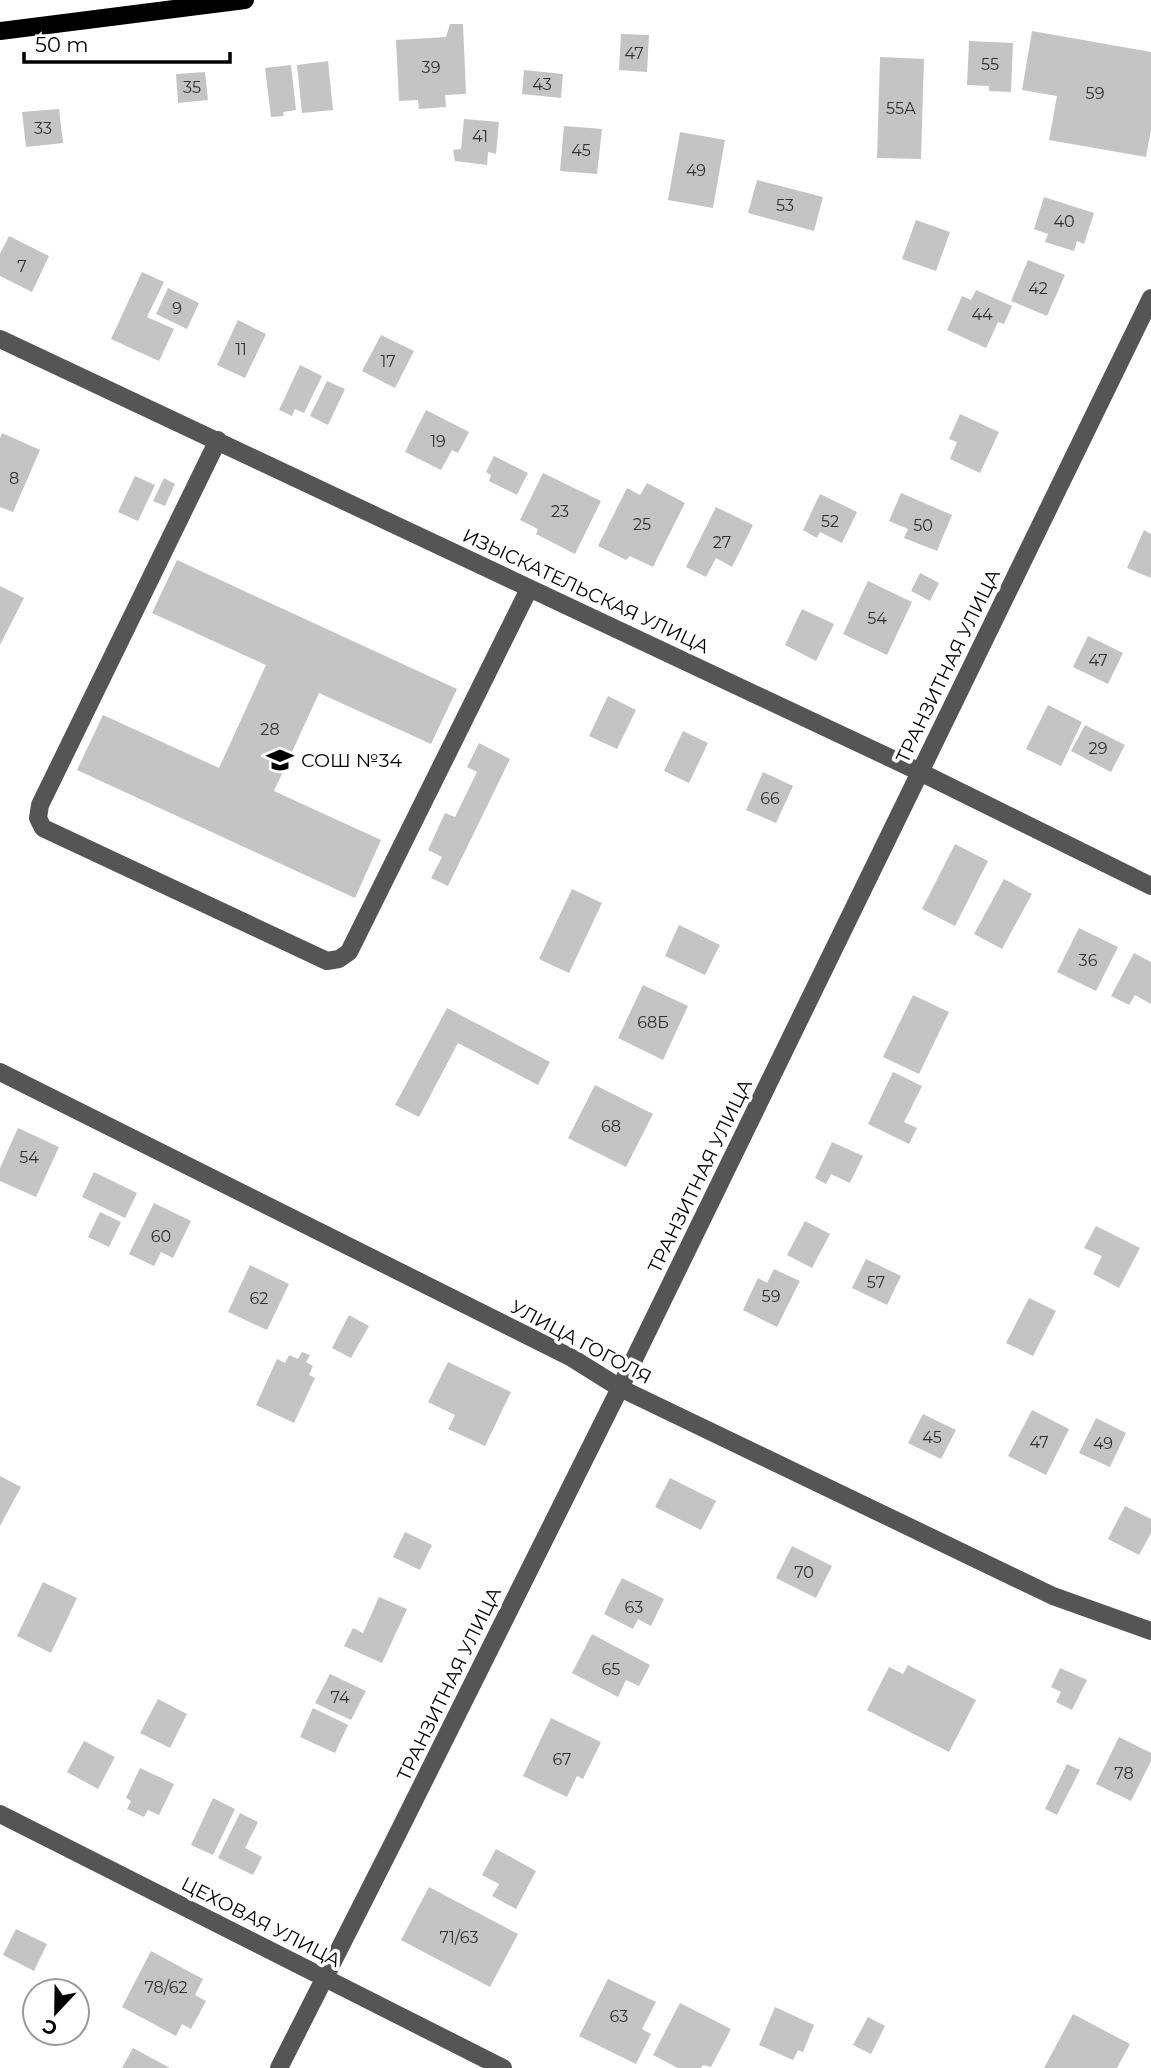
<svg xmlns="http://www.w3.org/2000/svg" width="1151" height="2068" viewBox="0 0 1151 2068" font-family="Montserrat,sans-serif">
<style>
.building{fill:#c4c4c4}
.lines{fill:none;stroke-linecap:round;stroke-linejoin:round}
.minor{stroke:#555;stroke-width:18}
.major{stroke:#000;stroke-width:18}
.labels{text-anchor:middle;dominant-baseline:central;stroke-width:7;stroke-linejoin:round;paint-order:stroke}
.number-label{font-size:16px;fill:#313131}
.street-label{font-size:19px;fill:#000;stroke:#fff}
.poi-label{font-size:19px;fill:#000;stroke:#fff;text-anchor:start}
</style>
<rect width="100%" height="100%" fill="#fff"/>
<!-- building -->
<path class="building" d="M450,24H463L466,94L445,95L446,107L419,109L418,100L399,101L396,40L446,37Z
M1032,31L1151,52V130L1146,157L1049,140L1057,96L1022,90Z
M621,34L649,35L647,72L619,70Z
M969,41L1013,43L1011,92L989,91V86L967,85Z
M880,57L924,59L921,159L877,158Z
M328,61L333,110L302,113L297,65Z
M291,65L296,110L283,112L284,116L271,117L265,68Z
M524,70L563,74L561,98L522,94Z
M205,72L208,100L178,103L176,74Z
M59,109L63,143L26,147L22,112Z
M464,119L499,122L496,154L488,152L487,165L455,161L453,150L461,149Z
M564,126L602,129L597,174L560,171Z
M680,132L725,140L713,208L668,200Z
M757,180L823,197L814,231L748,213Z
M1044,197L1094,213L1084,244L1077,241L1074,251L1045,242L1048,234L1034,229Z
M916,220L950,232L936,271L902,259Z
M9,236L49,256L32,292L0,276V254Z
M1028,260L1065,275L1047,316L1011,301Z
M142,272L164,282L147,317L174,329L159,361L111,339Z
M168,288L199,303L187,329L156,314Z
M976,290L1012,306L1004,324L998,322L986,348L947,330L962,296L971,300Z
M238,320L266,334L245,378L217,365Z
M381,335L414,351L395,388L362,371Z
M300,365L322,376L304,413L295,409L292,416L279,410Z
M327,381L345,389L328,425L310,416Z
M426,410L469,432L458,453L452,450L441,470L405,452Z
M960,414L999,432L980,473L950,459L957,442L949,439Z
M2,433L40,450L13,512L0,507V438Z
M494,456L528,473L517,495L489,481L491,475L486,472Z
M543,473L601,501L575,554L536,534L538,529L520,520Z
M135,476L155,485L138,521L118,512Z
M164,478L175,484L165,506L153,501Z
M647,483L685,503L653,567L630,556L626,560L598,546L627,488L640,495Z
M901,493L952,515L937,551L904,538L908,529L889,521Z
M820,494L857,512L842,543L820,532L817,538L803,530Z
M716,507L753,525L732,567L716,558L706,577L686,567Z
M1144,530L1151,534V578L1127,568Z
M177,560L457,689L431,744L319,693L274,791L381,840L355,898L77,770L103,715L219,768L266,665L152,613Z
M920,573L939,583L930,601L911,591Z
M868,581L912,602L887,655L843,634Z
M0,586L24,598L0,645Z
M802,609L834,624L816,661L785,645Z
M1088,636L1123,653L1108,684L1073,667Z
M608,696L636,710L617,749L589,736Z
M1048,705L1082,722L1061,766L1026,749Z
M1085,725L1125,745L1111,772L1071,751Z
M683,731L708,743L689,783L664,771Z
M479,743L510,759L448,886L431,878L442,857L428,850L445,813L455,817L477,772L467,767Z
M763,772L793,786L776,823L746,810Z
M955,844L988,861L955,926L922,909Z
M1004,879L1032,894L1002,949L974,934Z
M572,889L602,903L569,973L539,959Z
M679,925L720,945L705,975L665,956Z
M1079,928L1118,947L1096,991L1057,972Z
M1134,953L1151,962V1004L1135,995L1129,1005L1111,996Z
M643,985L688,1006L663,1060L618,1038Z
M913,995L949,1012L919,1074L883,1057Z
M447,1008L550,1062L538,1085L458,1043L419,1117L395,1105Z
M893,1072L922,1086L904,1122L917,1128L909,1144L868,1124Z
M595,1085L653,1114L626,1167L568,1138Z
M18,1128L59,1147L36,1197L0,1181V1168Z
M832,1142L863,1156L850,1183L831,1174L826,1184L815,1178Z
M94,1172L137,1193L125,1218L82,1197Z
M154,1203L191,1221L173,1258L161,1252L154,1266L129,1254Z
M100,1212L121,1222L109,1247L88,1237Z
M805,1221L830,1234L812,1268L787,1255Z
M1096,1226L1140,1248L1119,1288L1093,1274L1102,1256L1084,1248Z
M866,1259L901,1276L887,1305L852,1288Z
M250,1265L289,1284L267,1330L228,1312Z
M774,1269L800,1281L777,1327L743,1310L758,1278L767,1283Z
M1029,1298L1056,1311L1033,1356L1006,1343Z
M349,1315L369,1326L351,1358L332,1348Z
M302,1352L310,1355L306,1362L313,1366L309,1375L315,1378L294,1423L256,1405L277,1359L285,1363L289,1355L298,1359Z
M448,1362L511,1392L485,1446L448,1429L455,1415L428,1402Z
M1032,1410L1069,1429L1046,1475L1008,1456Z
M923,1414L956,1430L941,1459L908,1443Z
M1096,1418L1126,1433L1110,1467L1079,1453Z
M0,1476L21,1487L0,1526Z
M670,1478L716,1501L701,1530L655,1507Z
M1125,1506L1151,1519V1533L1139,1555L1108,1539Z
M405,1532L432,1545L420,1570L393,1557Z
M792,1546L832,1566L816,1598L776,1578Z
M622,1578L664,1599L651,1626L638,1619L633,1629L604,1614Z
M43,1582L77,1598L51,1653L17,1636Z
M379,1597L407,1609L382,1663L344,1646L353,1628L363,1633Z
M592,1634L650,1665L639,1686L626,1680L618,1697L572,1673Z
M908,1665L976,1700L949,1752L867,1710L889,1667L903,1674Z
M1060,1668L1087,1680L1072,1710L1056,1702L1061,1692L1051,1687Z
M330,1674L366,1691L351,1720L315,1703Z
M158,1699L187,1714L170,1748L140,1733Z
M313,1708L348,1725L335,1753L300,1737Z
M551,1718L601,1742L583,1779L577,1776L567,1797L523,1776Z
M1119,1737L1151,1753V1761L1131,1801L1096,1784Z
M84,1741L115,1757L98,1789L67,1772Z
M1067,1764L1080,1770L1057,1815L1045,1809Z
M140,1768L174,1784L159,1815L148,1810L144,1817L127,1809L131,1801L126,1798Z
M213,1798L235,1809L213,1855L191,1845Z
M240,1813L258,1822L245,1848L262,1857L253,1875L218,1858Z
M496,1849L536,1871L516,1909L492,1896L499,1884L482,1875Z
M429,1887L518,1934L490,1987L401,1940Z
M16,1929L47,1944L34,1971L3,1955Z
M151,1951L203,1979L195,1995L206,2001L191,2029L182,2024L176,2036L122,2007Z
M608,1979L656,2002L642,2029L651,2034L636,2064L579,2036Z
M680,2003L731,2029L711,2067L703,2065L701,2068H678L653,2055Z
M775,2007L814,2025L803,2052L798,2050L793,2060L759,2045Z
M1073,2014L1130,2044L1117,2068H1044Z
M868,2017L885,2026L871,2054L853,2045Z
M133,2048L170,2068H122Z"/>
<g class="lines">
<!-- minor -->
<path class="minor" d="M0,339L920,772L1151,886
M218,440L40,805L38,818L43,828L327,961L339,959L349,952L529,589
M0,1072L572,1358L620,1388L1053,1596L1151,1631
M0,1814L503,2068
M279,2068L395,1839L620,1388L1151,298"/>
<!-- major -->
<path class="major" d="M0,31L245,0"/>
</g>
<!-- icons -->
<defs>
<symbol id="school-bare" viewBox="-9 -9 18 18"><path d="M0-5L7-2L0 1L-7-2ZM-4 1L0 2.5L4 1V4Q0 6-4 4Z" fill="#000" stroke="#fff" stroke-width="2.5" paint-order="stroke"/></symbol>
</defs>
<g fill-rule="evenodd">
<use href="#school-bare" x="261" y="741" width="38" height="38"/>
</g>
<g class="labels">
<!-- number labels -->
<g class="number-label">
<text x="634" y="53">47</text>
<text x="990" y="64">55</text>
<text x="431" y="67">39</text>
<text x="542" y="84">43</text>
<text x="192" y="87">35</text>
<text x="1095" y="93">59</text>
<text x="901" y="108">55А</text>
<text x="43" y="128">33</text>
<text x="480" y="136">41</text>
<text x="581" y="150">45</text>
<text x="696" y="170">49</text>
<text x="785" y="205">53</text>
<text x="1064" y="221">40</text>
<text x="22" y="266">7</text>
<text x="1038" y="288">42</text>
<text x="177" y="308">9</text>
<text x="982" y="314">44</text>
<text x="241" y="349">11</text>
<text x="388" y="361">17</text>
<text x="438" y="441">19</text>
<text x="14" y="478">8</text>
<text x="560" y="511">23</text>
<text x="830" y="521">52</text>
<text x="642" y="524">25</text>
<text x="923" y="525">50</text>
<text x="722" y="542">27</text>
<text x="877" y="618">54</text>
<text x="1098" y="660">47</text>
<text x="270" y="729">28</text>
<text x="1098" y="748">29</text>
<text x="770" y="798">66</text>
<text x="1088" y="960">36</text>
<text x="653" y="1022">68Б</text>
<text x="611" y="1126">68</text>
<text x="29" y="1157">54</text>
<text x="161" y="1236">60</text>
<text x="876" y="1282">57</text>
<text x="771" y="1296">59</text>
<text x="259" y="1298">62</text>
<text x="932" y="1437">45</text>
<text x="1039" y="1442">47</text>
<text x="1103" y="1443">49</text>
<text x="804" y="1572">70</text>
<text x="634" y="1607">63</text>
<text x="611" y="1669">65</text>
<text x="340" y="1697">74</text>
<text x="562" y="1759">67</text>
<text x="1124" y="1773">78</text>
<text x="459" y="1937">71/63</text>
<text x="166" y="1987">78/62</text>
<text x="619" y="2016">63</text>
</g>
<!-- street labels -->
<g class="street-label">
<text transform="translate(586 591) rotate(25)">ИЗЫСКАТЕЛЬСКАЯ УЛИЦА</text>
<text transform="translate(948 666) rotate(-64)">ТРАНЗИТНАЯ УЛИЦА</text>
<text transform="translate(700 1176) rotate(-64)">ТРАНЗИТНАЯ УЛИЦА</text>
<text transform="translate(581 1342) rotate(28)">УЛИЦА ГОГОЛЯ</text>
<text transform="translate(449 1684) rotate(-64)">ТРАНЗИТНАЯ УЛИЦА</text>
<text transform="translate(261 1922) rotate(27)">ЦЕХОВАЯ УЛИЦА</text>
</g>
<!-- poi labels -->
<g class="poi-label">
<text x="301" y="760">СОШ №34</text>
</g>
</g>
<!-- north arrow -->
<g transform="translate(56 2012) rotate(202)"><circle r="33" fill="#ffffff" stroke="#999999" stroke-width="2"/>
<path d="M0-5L12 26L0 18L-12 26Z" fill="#000000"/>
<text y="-10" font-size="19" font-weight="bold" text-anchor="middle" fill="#000000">С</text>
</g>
<!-- scale -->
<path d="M24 52v10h206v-10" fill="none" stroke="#000000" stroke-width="3.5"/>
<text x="35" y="52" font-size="21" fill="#000000" stroke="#ffffff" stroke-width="5" paint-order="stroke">50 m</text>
</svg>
